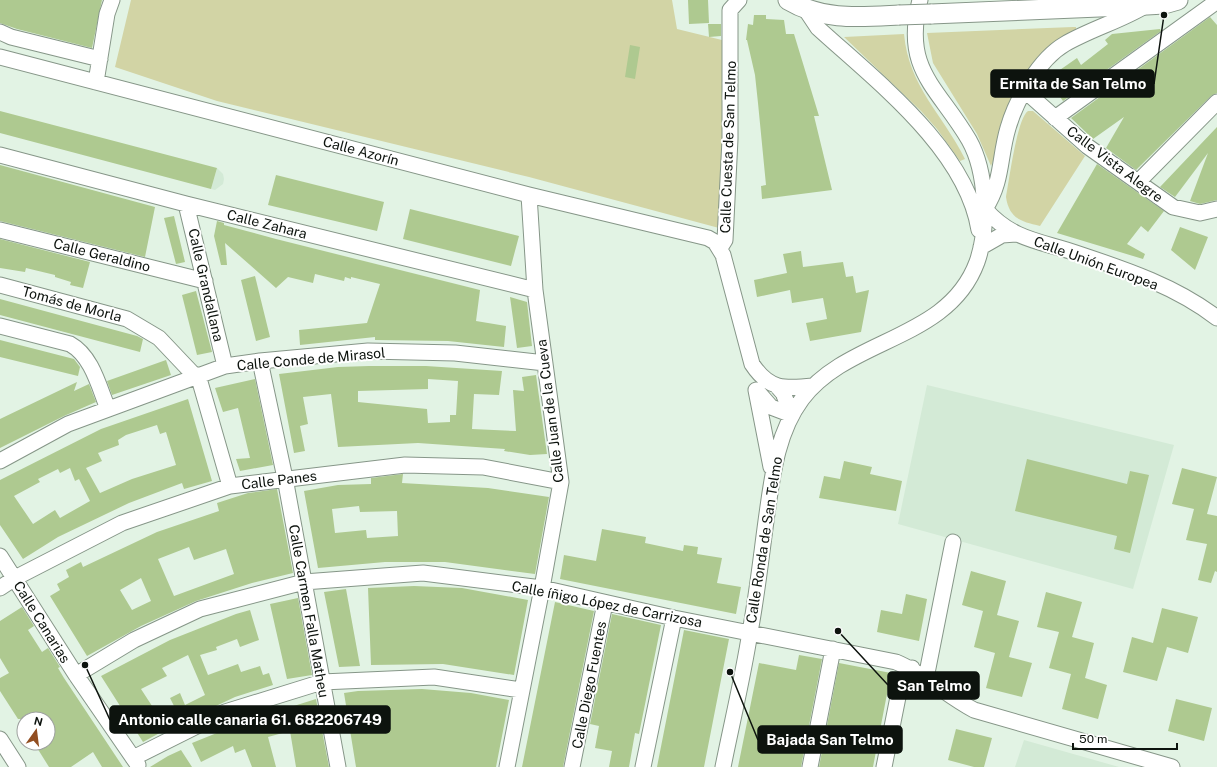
<svg xmlns="http://www.w3.org/2000/svg" width="1217" height="767" viewBox="0 0 1217 767" font-family="'Public Sans',sans-serif">
<style>
.built{fill:#d3ead6}
.green{fill:#d2d4a5}
.building{fill:#aec990;fill-rule:evenodd}
.lines{fill:none;stroke-linecap:round;stroke-linejoin:round}
.minor-casing{stroke:#869688;stroke-width:17}
.major-casing{stroke:#869688;stroke-width:21}
.minor{stroke:#fff;stroke-width:15}
.major{stroke:#fff;stroke-width:19}
.major-bridge-casing{stroke:#869688;stroke-width:21;stroke-linecap:butt}
.major-bridge{stroke:#fff;stroke-width:19}
.labels{text-anchor:middle;dominant-baseline:central;stroke-width:4;stroke-linejoin:round;paint-order:stroke}
.street-label{font-size:14px;fill:#0d130e;stroke:#fff}
.leader{fill:none;stroke:#0d130e;stroke-width:1.5}
.callout-dot{fill:#0d130e;stroke:#fff;stroke-width:1.5}
.callout{fill:#0d130e;stroke:#0d130e;stroke-width:1.5}
.callout-label{font-size:15px;text-anchor:middle;font-weight:bold;fill:#fff}
</style>
<rect width="100%" height="100%" fill="#e2f3e4"/>
<!-- built -->
<path class="built" d="M217,168L223,174L224,179L223,184L215,190L211,189Z
M927,385L1174,445L1133,589L898,524Z
M1024,740L1119,767H1015Z"/>
<!-- green -->
<path class="green" d="M131,0H672L677,29L726,41L719,228L529,177L217,101L115,67Z
M1073,27H1076V30C1039,51 1012,87 1000,127C996,139 997,154 991,166L977,134L933,63L927,33Z
M904,34C909,87 942,113 965,159L960,161L937,129L921,111L844,37Z
M1028,111H1033L1085,156L1040,226C1021,222 1009,218 1006,197C1009,182 1017,118 1028,111Z"/>
<!-- building -->
<path class="building" d="M0,0H102L92,48L17,29L0,23Z
M688,0H708L709,23L689,24Z
M754,15H766V19L784,20L786,34H794L819,116H814L832,190L762,199L761,186L766,185L758,103L755,75L747,40H746L748,24L753,25Z
M1210,17L1217,25V93L1211,96L1136,170L1106,148L1124,117L1093,139L1071,118Z
M708,24H721V36L709,37Z
M1160,29L1161,31L1063,101L1047,79L1077,58L1081,65L1108,44L1105,40L1112,34Z
M630,45L640,47L635,79L625,77Z
M0,111L217,168L211,189L0,133Z
M1217,127V200L1200,204L1190,201L1208,153L1175,197L1160,187Z
M1097,164L1164,211L1148,232L1141,226L1127,244L1145,254L1143,259L1057,233Z
M0,165L155,207L145,257L0,221Z
M276,175L384,202L377,231L268,205Z
M410,209L519,236L511,266L403,239Z
M174,216L185,262L176,264L164,218Z
M217,221L224,223V225L276,239L480,290L476,321L506,326L504,347L448,341L375,340V337L300,345L299,330L367,323L380,284L351,277V279L345,277L344,281L315,274L313,283L288,277L276,288L225,243L227,265H221L214,236Z
M1180,227L1208,237L1195,270L1171,250Z
M0,239L90,262L83,288L70,285L71,282L55,277V275L26,268L25,272L0,268Z
M801,251L803,267L843,262L846,277L853,276L856,293L869,290L861,332L810,341L806,323L827,319L823,298L792,303L790,290L757,297L754,280L787,273L783,254Z
M255,276L270,337L256,341L241,280Z
M196,291L212,352L197,355L182,295Z
M510,297L527,302L532,346L517,348Z
M0,299L137,336L143,339L140,352L0,315Z
M0,340L74,359L80,367L78,376L0,357Z
M166,360L171,375L112,395L107,381Z
M369,366H426L502,371L499,395L474,394L472,429L516,431L513,390L524,391L522,377L536,375L547,454L530,455L504,451L505,449L418,443L338,447L331,394L303,397L308,424L300,426L305,451L294,453L279,374L338,367ZM428,379L458,381L456,415H450V422L428,423L427,409L358,402V391L428,389Z
M255,379L273,465L240,471L236,459L250,458L238,408L223,412L215,388Z
M77,382L74,391L89,384L96,402L64,416L0,448V419Z
M188,399L212,481L184,489L182,483L129,503L58,537L23,559L0,525V480L101,429ZM157,425L160,434L166,432L176,465L132,479L100,493L86,468L102,461L98,453L119,445L118,440L126,435ZM70,468L75,481L79,479L90,501L60,518L55,510L33,524L14,496L40,482L38,479L58,469L60,473Z
M1027,459L1127,484L1130,471L1149,475L1130,553L1114,549L1117,536L1015,511Z
M844,461L872,467L870,474L902,481L896,511L819,498L824,476L840,479Z
M1182,468L1217,477L1207,514L1217,516V572L1215,571L1211,583L1198,580L1207,544L1186,540L1194,509L1172,504Z
M403,474L402,483L488,488L549,497L535,574L445,562H385L318,568L304,491L338,485L371,484V478ZM359,506L360,512L397,511L398,536L367,538L366,530L335,533L332,509Z
M277,489L293,573L252,583L196,601L141,626L87,656L50,596L60,590L57,584L69,577L66,570L81,562L83,567L157,532L219,511L217,503L248,493ZM189,547L194,560L226,549L234,574L174,596L158,559ZM141,578L151,601L132,610L120,590Z
M602,529L646,537L645,543L683,551L684,545L698,547L697,554L722,558L717,583L741,587L736,614L560,579L564,555L596,561Z
M971,571L1006,581L997,615L1019,621L1009,657L1032,663L1022,697L986,688L995,653L974,647L983,611L962,605Z
M414,586L462,588L528,600L514,675L443,664L371,665L368,588Z
M346,589L360,666L339,667L324,592Z
M1046,592L1082,602L1072,637L1094,643L1085,678L1107,685L1098,719L1062,709L1071,674L1049,668L1059,632L1037,627Z
M906,594L927,599L919,641L877,632L881,610L902,614Z
M298,598L312,675L287,679L270,604Z
M555,602L594,611L563,767H522Z
M22,607L34,626L28,630L42,652L48,648L60,667L58,668L64,678L123,767H102L93,752L71,767H49L34,743H48V719H18L0,691V678L9,673L0,658V621Z
M1162,608L1198,617L1188,653L1167,647L1157,681L1123,672L1132,637L1153,643Z
M250,610L259,640L240,647L237,639L216,647L217,650L200,655L208,675L238,664L241,672L260,666L263,675L269,673L273,685L235,697L182,722L170,698L180,693L185,705L205,695L188,655L162,668L167,676L141,689L167,729L143,742L101,676L170,640L236,614Z
M612,614L661,625L639,734L635,733L629,767H609L612,751L595,748L599,726L590,724Z
M684,630L729,639L704,767H657Z
M799,655L822,659L801,767H738L759,663L796,670Z
M839,663L891,673L873,767H819Z
M422,689L471,693L509,700L496,767H356L344,693L358,691Z
M316,699L329,767H296L290,731L268,737L276,767H252L245,749L235,753L233,746L201,762L192,743L249,720Z
M1176,699L1212,708L1204,741L1168,731Z
M956,729L992,738L984,767H974L948,760Z
M181,750L192,767H150L168,756Z"/>
<g class="lines">
<defs>
<path id="minor" d="M806,10L818,28C876,81 966,149 979,230
M0,32L11,37L100,59
M0,57L529,195L708,238L715,242L723,255L752,364C769,390 784,389 813,386
M96,82L107,14L112,0
M1024,90L1087,146L1173,207L1200,213L1217,209
M1055,118L1216,2
M0,155L186,204L535,290
M1138,182L1217,102
M186,204L225,366
M985,209C1003,181 999,158 1008,128C1016,100 1039,59 1065,44C1091,29 1120,21 1145,6
M985,209C1013,241 1042,241 1079,254C1127,270 1177,287 1217,318
M0,230L205,281
M981,247L1002,235L1016,234
M720,248L725,240L730,139V10L739,0
M0,285L127,319L159,338L195,376
M0,326L70,344C92,356 99,387 108,409
M260,361L285,478L338,767
M198,375L230,486
M777,386L783,393L792,415
M756,390L771,467
M758,392L771,407L792,415
M0,461L68,424L225,366L260,361L368,351L455,353L545,363
M0,556L76,675L138,765
M0,588L15,578L122,523L230,486L405,465L483,467L561,482
M76,675L134,640L200,609L304,582L423,573L542,588L674,618L896,662C925,674 947,696 974,710L1172,767
M926,678L953,542
M0,739L18,767
M133,758L225,712L322,682L434,677L521,690
M507,767L542,588L561,482L535,290L529,195
M572,767L605,603
M643,767L674,618
M723,767C732,722 743,677 750,632C757,595 761,558 766,521C772,479 776,434 802,399C849,337 948,341 977,262C989,228 987,172 969,140C938,87 902,70 920,0
M810,767L833,649
M884,767L898,697L912,668"/>
<path id="major" d="M788,0C823,21 860,17 899,15
M931,14L1147,5L1164,4L1178,0"/>
</defs>
<!-- minor casing -->
<use href="#minor" class="minor-casing"/>
<!-- major casing -->
<use href="#major" class="major-casing"/>
<!-- minor -->
<use href="#minor" class="minor"/>
<!-- major -->
<use href="#major" class="major"/>
<defs>
<path id="major-bridge" d="M899,15L931,14"/>
</defs>
<!-- major-bridge casing -->
<use href="#major-bridge" class="major-bridge-casing"/>
<!-- major-bridge -->
<use href="#major-bridge" class="major-bridge"/>
</g>
<g class="labels">
<!-- street labels -->
<g class="street-label">
<text transform="translate(728 147) rotate(-88)">Calle Cuesta de San Telmo</text>
<text transform="translate(361 151) rotate(15)">Calle Azorín</text>
<text transform="translate(1115 164) rotate(37)">Calle Vista Alegre</text>
<text transform="translate(267 224) rotate(14)">Calle Zahara</text>
<text transform="translate(102 255) rotate(14)">Calle Geraldino</text>
<text transform="translate(1096 263) rotate(20)">Calle Unión Europea</text>
<text transform="translate(206 285) rotate(77)">Calle Grandallana</text>
<text transform="translate(72 304) rotate(15)">Tomás de Morla</text>
<text transform="translate(311 359) rotate(-5)">Calle Conde de Mirasol</text>
<text transform="translate(550 411) rotate(-97)">Calle Juan de la Cueva</text>
<text transform="translate(279 480) rotate(-7)">Calle Panes</text>
<text transform="translate(764 540) rotate(-81)">Calle Ronda de San Telmo</text>
<text transform="translate(607 604) rotate(11)">Calle íñigo López de Carrizosa</text>
<text transform="translate(309 611) rotate(80)">Calle Carmen Falla Matheu</text>
<text transform="translate(42 622) rotate(58)">Calle Canarias</text>
<text transform="translate(589 685) rotate(-79)">Calle Diego Fuentes</text>
</g>
</g>
<!-- callouts -->
<path class="leader" d="M1164 15L1154 84M838 631L888 685M85 665L110 720M730 672L758 740"/>
<g class="callout-dot">
<circle cx="1164" cy="15" r="4"/>
<circle cx="838" cy="631" r="4"/>
<circle cx="85" cy="665" r="4"/>
<circle cx="730" cy="672" r="4"/>
</g>
<g class="callout">
<rect x="991" y="70" width="163" height="27" rx="4"/>
<rect x="888" y="672" width="91" height="27" rx="4"/>
<rect x="110" y="706" width="280" height="27" rx="4"/>
<rect x="758" y="726" width="144" height="27" rx="4"/>
</g>
<g class="callout-label">
<text x="1073" y="89">Ermita de San Telmo</text>
<text x="934" y="691">San Telmo</text>
<text x="250" y="725">Antonio calle canaria 61. 682206749</text>
<text x="830" y="745">Bajada San Telmo</text>
</g>
<!-- north arrow -->
<g transform="translate(36 731) rotate(14)"><circle r="19" fill="#ffffff" stroke="#9ea19f"/>
<path d="M0-3L7 15L0 10L-7 15Z" fill="#924e21"/>
<text y="-6" font-size="11" font-weight="bold" text-anchor="middle" fill="#0d130e">N</text>
</g>
<!-- scale -->
<path d="M1073 743v6h104v-6" fill="none" stroke="#0d130e" stroke-width="2"/>
<text x="1079" y="743" font-size="12" fill="#0d130e" stroke="#ffffff" stroke-width="3" paint-order="stroke">50 m</text>
</svg>
